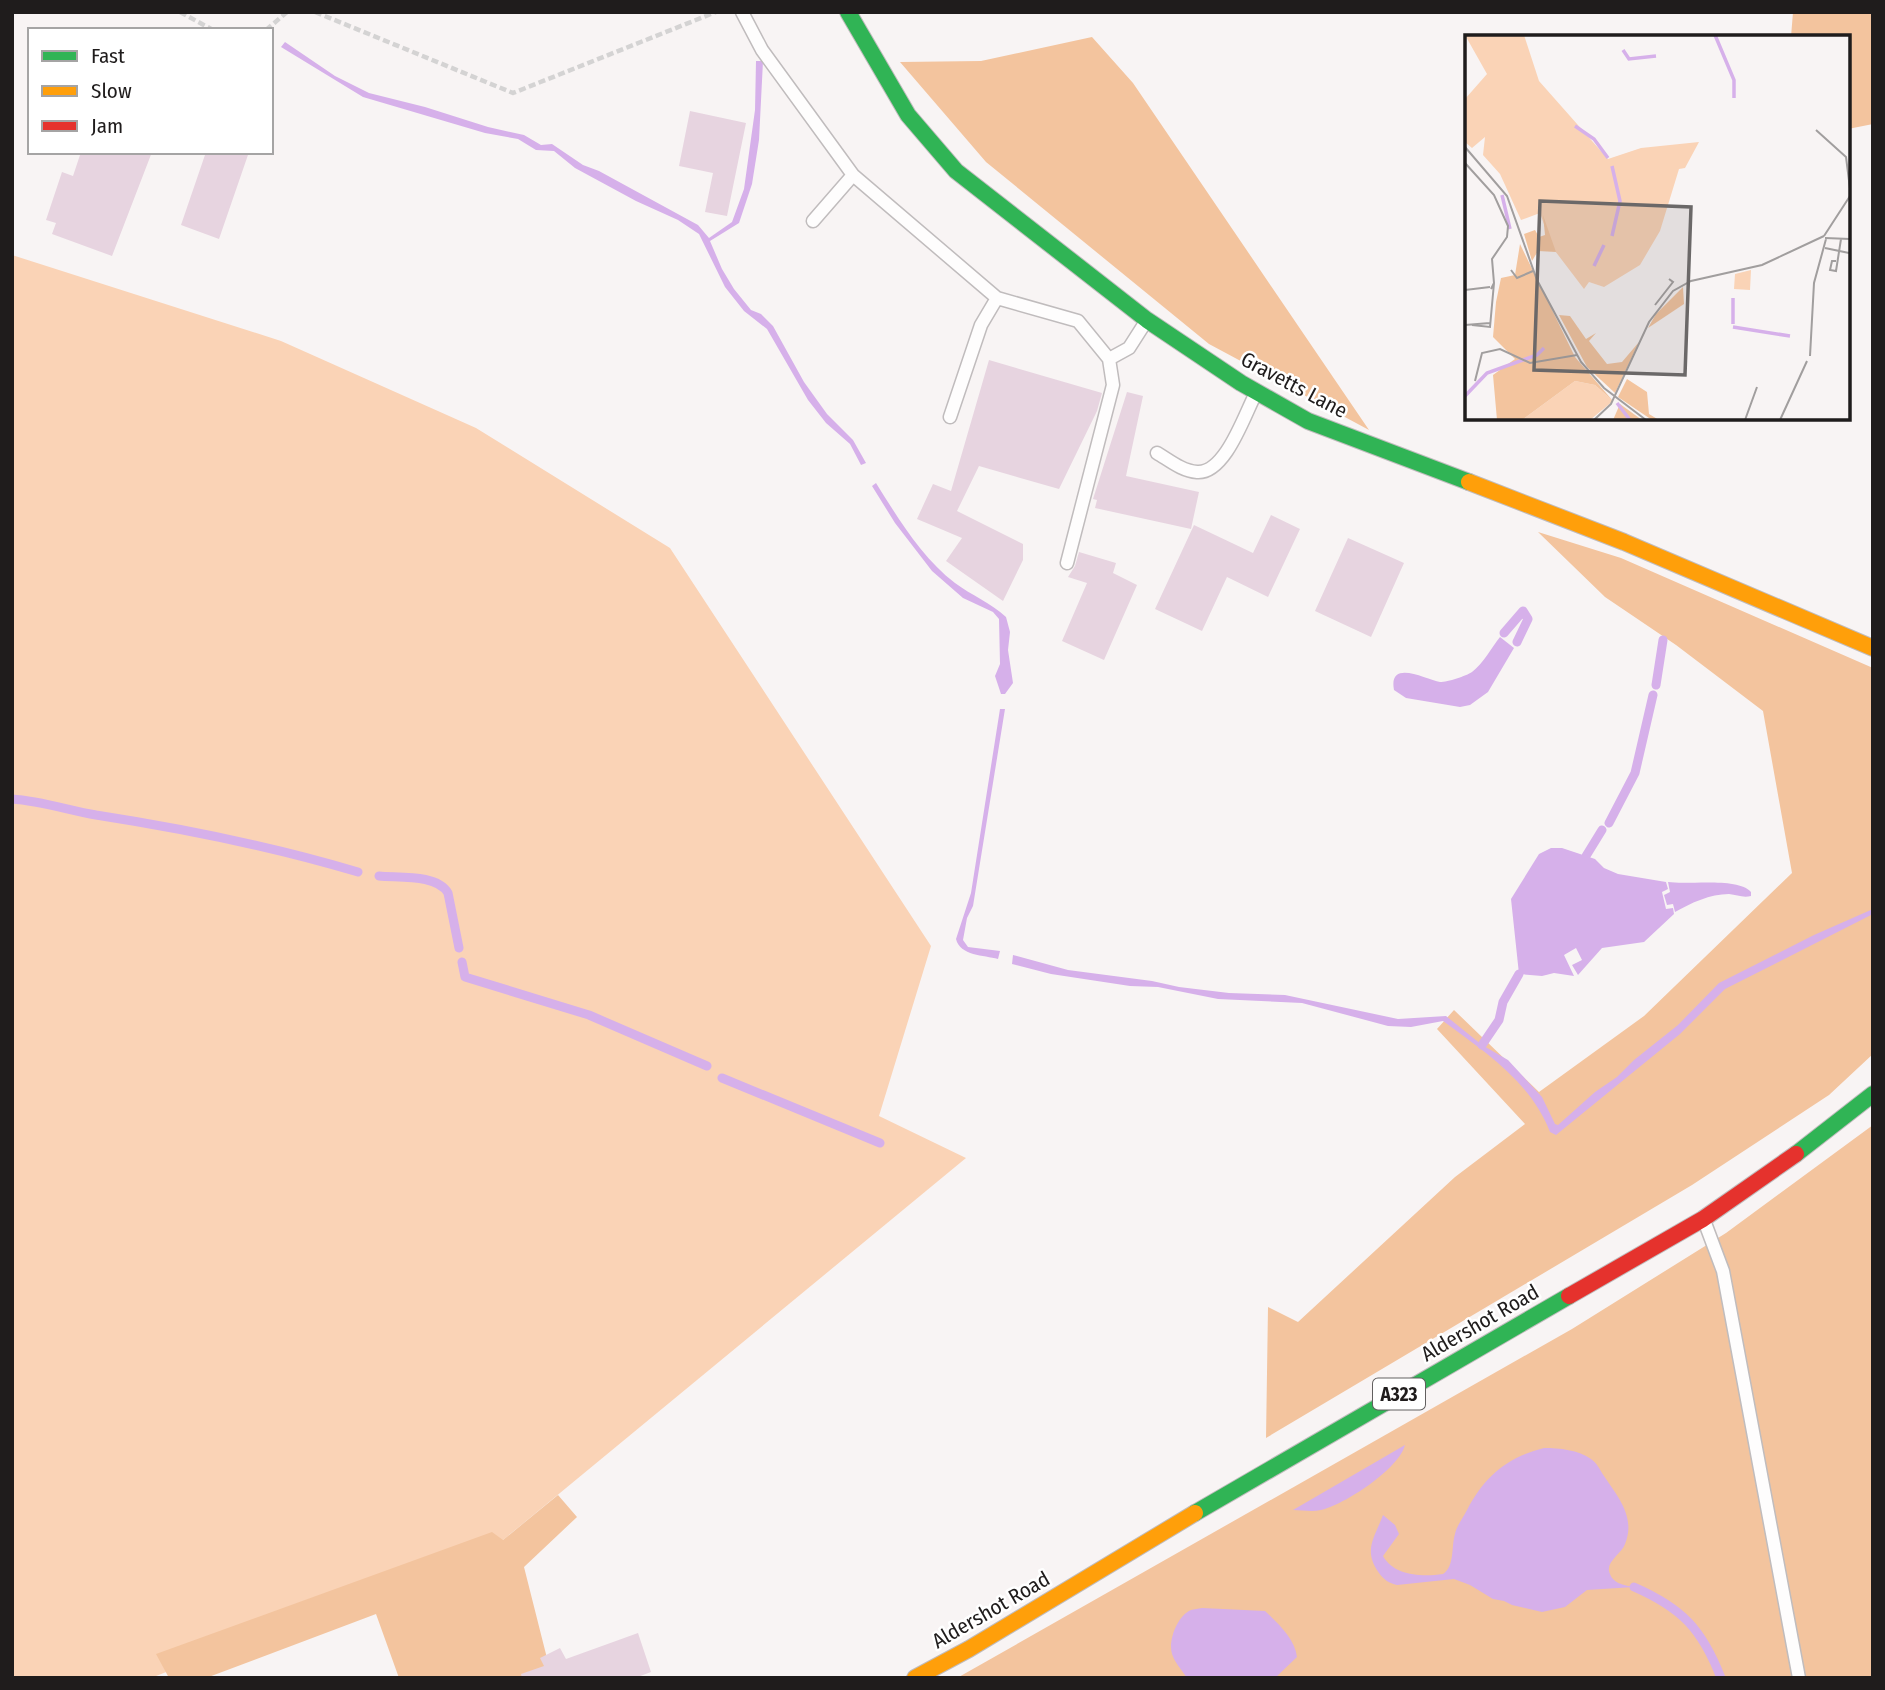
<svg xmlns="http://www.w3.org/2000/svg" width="1885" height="1690" viewBox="0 0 1885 1690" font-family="'Fira Sans Condensed',sans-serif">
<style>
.green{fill:#fad3b6}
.forest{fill:#f3c49e}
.water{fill:#d6b0ea}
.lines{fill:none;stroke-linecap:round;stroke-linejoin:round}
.stream{stroke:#d6b0ea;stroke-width:9}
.building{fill:#e7d4e0}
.lane-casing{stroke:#c0bcbd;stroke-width:15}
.fast-casing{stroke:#c0bcbd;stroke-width:18}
.slow-casing{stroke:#c0bcbd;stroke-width:18}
.jam-casing{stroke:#c0bcbd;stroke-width:18}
.path{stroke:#d4d3d3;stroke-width:4.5;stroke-dasharray:7 3.5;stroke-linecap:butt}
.lane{stroke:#fefdfd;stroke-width:12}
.fast{stroke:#30b455;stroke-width:16}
.slow{stroke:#ff9f0a;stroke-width:16}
.jam{stroke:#e5322d;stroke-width:16}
.labels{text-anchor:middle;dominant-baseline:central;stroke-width:5;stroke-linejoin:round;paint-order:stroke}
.shield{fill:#fff;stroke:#626060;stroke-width:2}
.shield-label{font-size:19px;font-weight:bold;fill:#1f1c1c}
.street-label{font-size:21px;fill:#1f1c1c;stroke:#fff}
.inset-river{fill:none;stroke:#d6b0ea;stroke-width:3.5}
.inset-road{fill:none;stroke:#a19e9e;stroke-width:2}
.view{fill:#6b6868;fill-opacity:0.15;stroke:#6b6868;stroke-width:3.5}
.inset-edge{fill:none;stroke:#1f1c1c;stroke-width:3.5}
</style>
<rect width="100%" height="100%" fill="#f8f4f4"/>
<!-- green -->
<path class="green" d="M12,255L281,341L476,428L670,548L931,946L879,1116L966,1158L503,1540L151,1678H12Z"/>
<!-- forest -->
<path class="forest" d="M1793,12H1873V124L1848,129V37H1791Z
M1092,37L1133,83L1369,430L1209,344L986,162L900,62L981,61Z
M1538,532L1621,558L1873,668V1054L1829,1095L1692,1185L1266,1438L1268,1307L1298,1322L1455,1177L1525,1124L1437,1029L1454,1010L1539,1092L1644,1016L1792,873L1763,711L1676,645L1605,597Z
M1873,1125V1678H957L1572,1329L1726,1233Z
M558,1495L577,1517L524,1567L552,1678H399L376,1614L206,1678H169L156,1654L492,1532L503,1540Z"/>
<!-- water -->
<path class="water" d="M285,42L335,76L369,93L425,107L488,127L524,135L541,145L552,144L583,165L599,171L698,225L709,238L732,222L744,189L755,110L756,61H763L759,140L752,184L739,223L710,241L722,269L734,289L751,310L761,314L773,326L804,382L827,414L853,440L866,463L861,465L850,444L826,423L808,400L767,329L744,311L725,287L699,234L678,220L636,201L575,168L554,151L536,150L518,139L485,133L363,97L281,47Z
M876,483C898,518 922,558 955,583C971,595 991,603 1006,617L1010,632L1008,650L1013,683L1005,694H1001L995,676L1000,664L999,619L993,612L963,598L932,571L895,523L872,486Z
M1500,637L1514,648L1488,692L1470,705L1460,707L1406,698L1394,690C1388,658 1427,680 1440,682C1448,682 1466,676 1472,672C1483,664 1492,647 1500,637Z
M1000,709H1005L973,906L967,918L963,940L968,947L1000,951L998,959C984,955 960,956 956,939L971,893Z
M1551,848H1562L1595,859L1604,868L1618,874L1666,882L1668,889L1662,892L1666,909L1673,908L1674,914L1644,942L1602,948L1578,975L1572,965L1582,960L1576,948L1564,955L1574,976L1554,973L1542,976L1519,974L1511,899L1539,854Z
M1668,882C1689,885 1738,877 1751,892V896C1743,898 1737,895 1729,894C1710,894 1691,903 1675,912L1673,904L1667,905L1664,895L1670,892Z
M1873,909V914L1725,989L1680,1034L1556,1135L1550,1132C1531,1082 1485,1052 1443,1021L1411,1027L1388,1026L1302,1003L1218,999L1158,987L1130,986L1051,974L1012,964L1013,955L1068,970L1152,981L1179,987L1229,993L1285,995L1398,1019L1446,1016L1482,1045L1508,1060L1542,1097L1555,1124L1558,1125L1595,1092L1617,1077L1634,1060L1678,1025L1719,983L1814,935Z
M1405,1445C1399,1469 1344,1505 1321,1510C1312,1512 1302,1510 1293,1510Z
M1544,1448C1559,1448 1579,1450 1591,1459C1597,1463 1600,1470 1604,1476C1618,1497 1636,1517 1625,1544C1622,1553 1607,1561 1609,1571C1612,1584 1624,1585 1634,1587L1587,1590L1565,1607L1542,1612L1512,1605L1504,1601L1493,1599L1470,1585L1454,1579L1397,1585C1389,1583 1384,1580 1379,1573C1363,1550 1374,1539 1383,1515L1395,1525L1399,1534L1383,1556C1394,1576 1422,1577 1443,1574C1455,1566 1451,1547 1455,1534C1457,1525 1463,1518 1467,1510C1484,1477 1507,1457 1544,1448Z
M1202,1608L1265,1611C1278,1623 1295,1639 1297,1657L1275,1678H1187C1182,1670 1175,1663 1172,1654C1168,1641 1177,1616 1191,1610C1194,1609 1198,1609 1202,1608Z"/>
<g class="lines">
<!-- stream -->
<path class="stream" d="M1504,633L1523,611L1528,619L1517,642
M1656,685L1663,640
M12,799C41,801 68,810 96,815C186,829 271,846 358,872
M1609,823L1635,773L1653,695
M1586,856L1602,830
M379,876C399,878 437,874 448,893L459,948
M462,962L465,977L589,1015L707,1066
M1482,1045L1499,1020L1503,1002L1519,974
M722,1078L880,1143
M1634,1587C1682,1608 1702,1629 1721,1678"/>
</g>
<!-- building -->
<path class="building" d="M690,111L746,123L727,216L705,212L713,173L679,166Z
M81,152H152L112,256L52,234L56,223L46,220L62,172L73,176Z
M206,152H249L219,239L181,225Z
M989,360L1102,393L1097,411L1059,489L979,466L957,511L1023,544V560L1003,601L946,561L962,538L917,519L933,484L951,491Z
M1127,392L1143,396L1126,476L1199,492L1191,529L1095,508L1097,500L1093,499Z
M1271,515L1300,529L1268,597L1227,577L1202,631L1155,609L1194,525L1253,553Z
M1348,538L1404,563L1371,637L1315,611Z
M1079,552L1116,563L1113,573L1137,585L1104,660L1062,641L1087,583L1068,577L1075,566Z
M638,1633L651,1672L635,1678H522L521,1674L544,1666L540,1658L560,1648L566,1659Z"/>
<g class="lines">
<defs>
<path id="lane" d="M742,12L762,50L853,175
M813,221L853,175L997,298L1078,321L1109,359
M950,417L981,325L997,298
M1157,453C1169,460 1182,471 1197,472C1225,474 1244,416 1255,395
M1067,563L1113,385L1109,359L1129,348L1145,323
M1705,1223L1723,1271L1799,1678"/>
<path id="fast" d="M848,12L908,115L956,171L1147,320L1241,383L1308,421L1469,482
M1796,1154L1873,1094
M1195,1513L1569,1296"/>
<path id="slow" d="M1469,482L1624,542L1873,648
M915,1678L969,1649L1195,1513"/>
<path id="jam" d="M1569,1296L1703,1219L1796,1154"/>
</defs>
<!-- lane casing -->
<use href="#lane" class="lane-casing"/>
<!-- fast casing -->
<use href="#fast" class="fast-casing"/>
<!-- slow casing -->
<use href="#slow" class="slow-casing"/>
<!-- jam casing -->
<use href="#jam" class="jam-casing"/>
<!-- path -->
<path class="path" d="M180,12L213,30
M315,12L513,93L716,12
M266,30L287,12"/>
<!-- lane -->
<use href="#lane" class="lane"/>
<!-- fast -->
<use href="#fast" class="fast"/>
<!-- slow -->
<use href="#slow" class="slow"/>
<!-- jam -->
<use href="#jam" class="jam"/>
</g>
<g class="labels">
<!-- shield labels -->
<rect class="shield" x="1373" y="1378.5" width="52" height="31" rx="5"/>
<g class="shield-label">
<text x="1399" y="1394">A323</text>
</g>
<!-- street labels -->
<g class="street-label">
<text transform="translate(1294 385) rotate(28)">Gravetts Lane</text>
<text transform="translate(1480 1323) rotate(-30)">Aldershot Road</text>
<text transform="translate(991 1610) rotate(-30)">Aldershot Road</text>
</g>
</g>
<!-- overview -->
<g transform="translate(1465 35)">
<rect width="385" height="385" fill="#f8f4f4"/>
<path d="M0,0H59L74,46L143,124L176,113L234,107L220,133L214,134L195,196L175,230L139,252L124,247L119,254L87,212L75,178L56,185L35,139L18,120L20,102L7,113L0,107V64L22,39ZM286,235L285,255L269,254L270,239ZM110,346L130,350L148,366L125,385H57Z" fill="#fad3b6"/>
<path d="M78,180L91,217L73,216L67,226L59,199L70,195L74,202L80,200ZM55,209L110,322L148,366L130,350L110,346L57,385H32L28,340L50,324L28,302L31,267L36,243L50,240ZM218,252L219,269L183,293L191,279ZM94,280L105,281L121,304L131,298L124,306L142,329L157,327L174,307L150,358L122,332ZM162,344L182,357L184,379L194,385H187L153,362ZM155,369L177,385H148Z" fill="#f3c49e"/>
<path class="inset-river" d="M250,0L269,45V63M158,15L164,24L191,21M110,91L129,104L143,123M37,160L45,194M147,201L155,166L147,131M129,231L139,210M268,289V263M268,292L325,301M0,361L22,338L72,320L79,313M152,368L165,385"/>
<path class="inset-road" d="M351,95L381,122L385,154M0,112L42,161L72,245L116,327L139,353L181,385M0,128L29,160L43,191L42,202L27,224L29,248M359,201L385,161M360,203L385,204M360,213L384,218M371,226H367L365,235L371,236L376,204M46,235L52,243L68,236M0,255L25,252M190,270L208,247L204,244M0,290L25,288M7,290L25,292L29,248L26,254M345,321L349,248L361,204M10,346L17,318L35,314L65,328L112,320M129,385L146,369L184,287L208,256L226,246L297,230L359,201M280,385L292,352M315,385L342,326"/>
<path class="view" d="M75,166L226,172L220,340L69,335Z"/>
<rect width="385" height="385" class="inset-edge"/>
</g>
<!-- border -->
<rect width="1885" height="1690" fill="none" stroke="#1f1c1c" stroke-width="28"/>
<!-- legend -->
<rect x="28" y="28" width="245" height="126" fill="#ffffff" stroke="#a5a4a4" stroke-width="2"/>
<rect x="42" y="51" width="35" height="10" fill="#30b455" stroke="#a5a4a4" stroke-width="2"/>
<text x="91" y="63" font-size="21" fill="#1f1c1c">Fast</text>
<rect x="42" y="86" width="35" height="10" fill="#ff9f0a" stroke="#a5a4a4" stroke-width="2"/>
<text x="91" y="98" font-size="21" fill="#1f1c1c">Slow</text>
<rect x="42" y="121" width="35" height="10" fill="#e5322d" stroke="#a5a4a4" stroke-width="2"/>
<text x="91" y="133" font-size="21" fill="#1f1c1c">Jam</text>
</svg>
